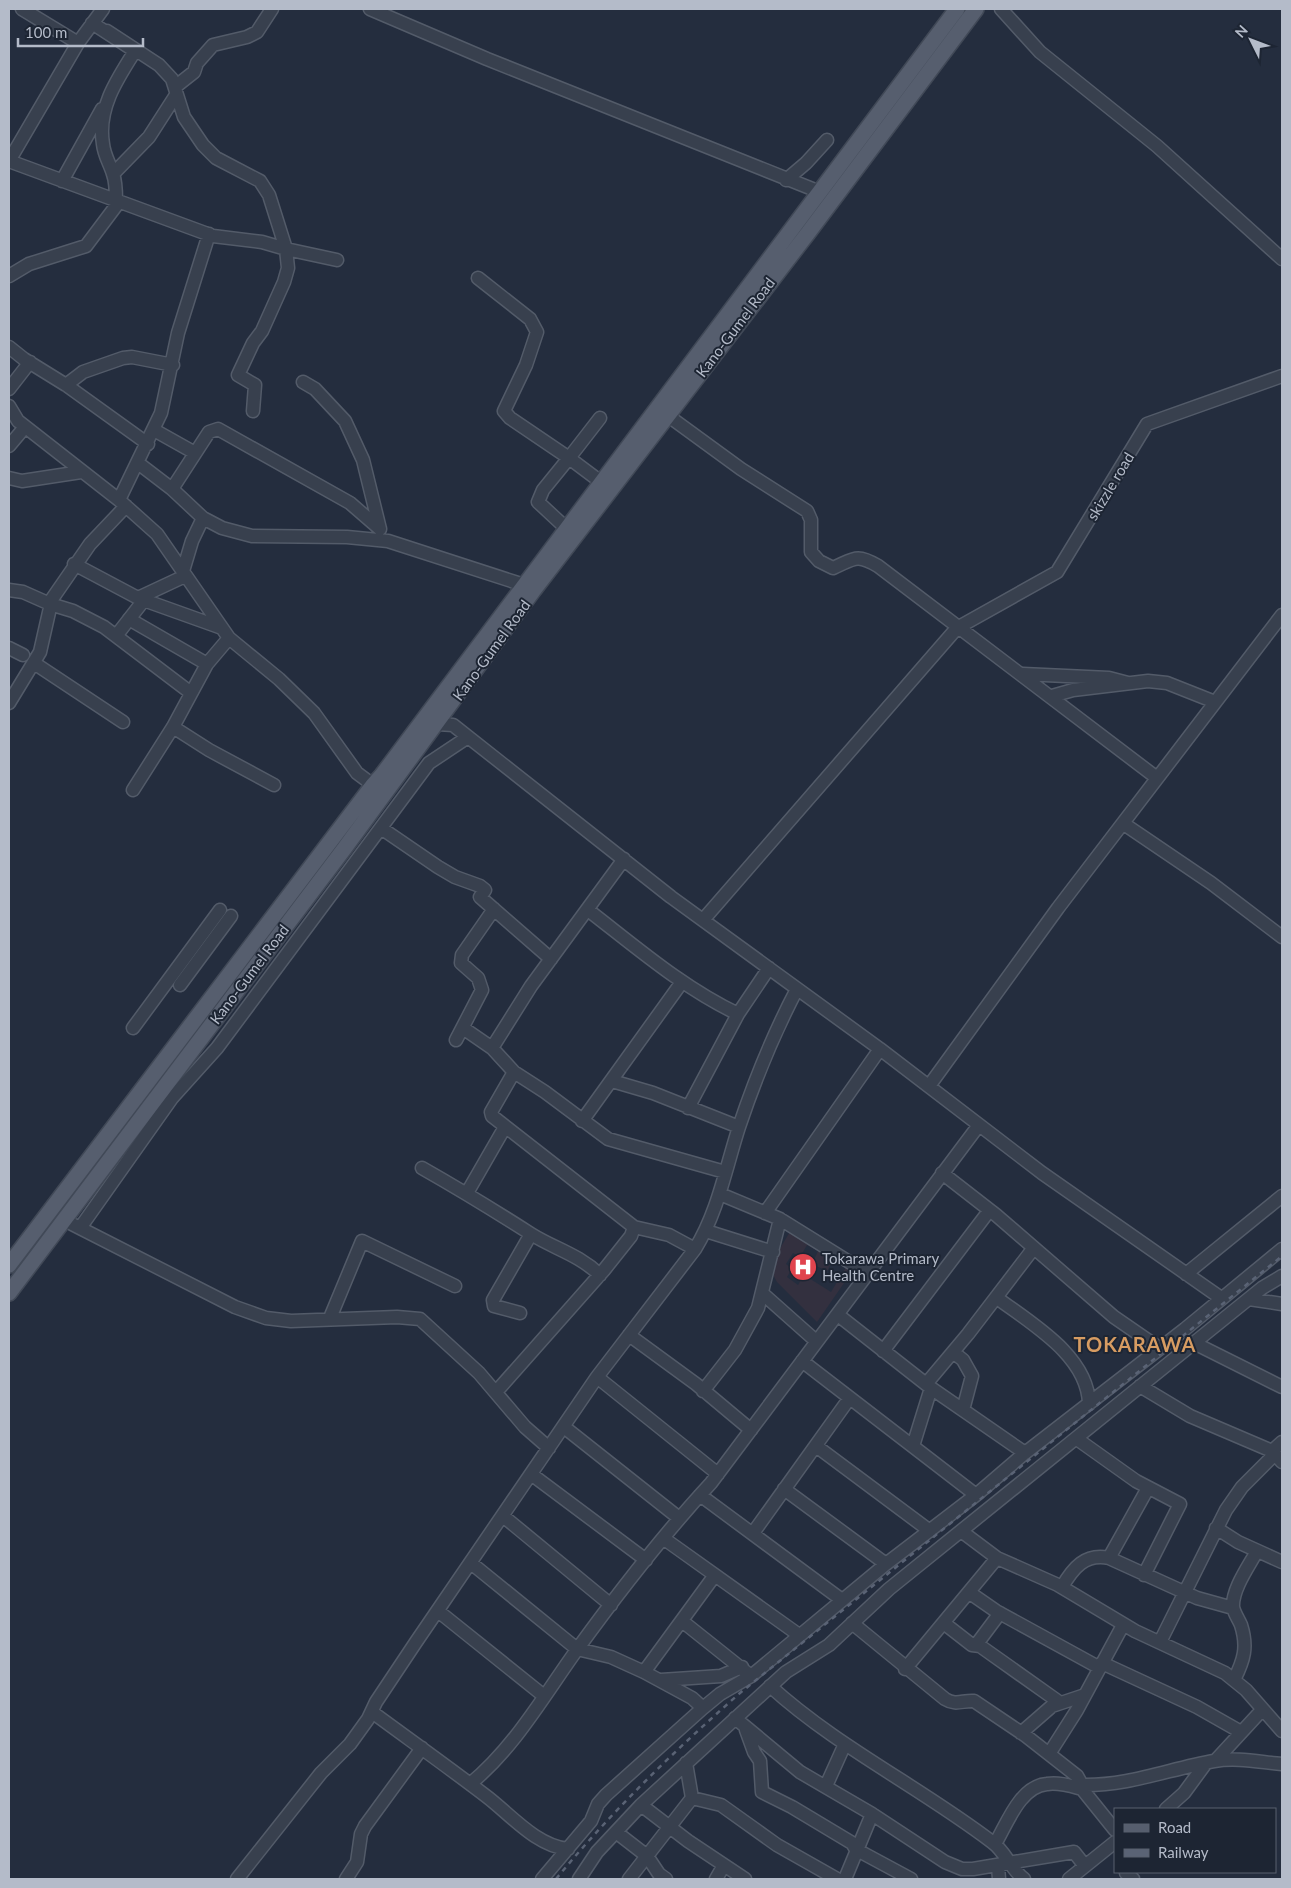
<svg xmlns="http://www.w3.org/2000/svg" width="1291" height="1888" viewBox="0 0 1291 1888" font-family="Lato,sans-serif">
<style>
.medical{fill:#33303f;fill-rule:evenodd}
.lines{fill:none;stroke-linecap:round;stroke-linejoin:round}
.minor-casing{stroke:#535b69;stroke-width:15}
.major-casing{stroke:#414957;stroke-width:18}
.minor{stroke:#38404e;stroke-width:12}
.major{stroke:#565e6e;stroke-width:15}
.rail{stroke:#5a6375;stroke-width:2.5;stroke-dasharray:5 5;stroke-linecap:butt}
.labels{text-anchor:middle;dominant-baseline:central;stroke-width:4;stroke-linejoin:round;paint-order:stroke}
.street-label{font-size:15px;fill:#b4bbc9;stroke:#1d2533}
.poi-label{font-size:15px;fill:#b4bbc9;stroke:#1d2533;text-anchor:start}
.district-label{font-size:20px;font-weight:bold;letter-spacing:1px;fill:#d79c62;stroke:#1d2533}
</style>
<rect width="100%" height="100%" fill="#242d3e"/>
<!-- medical -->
<path class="medical" d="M794,1225L860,1260L817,1322L777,1282L769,1267ZM807,1245L818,1251L812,1264L827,1271L835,1256L848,1264L831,1292L804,1275L798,1285L787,1277L792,1269L786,1264L793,1253L800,1257Z"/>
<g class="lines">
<defs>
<path id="minor" d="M22,9L78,43
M370,9L487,59L820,192
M1001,9L1040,52L1157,146L1282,259
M92,23L135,51C117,79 97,109 103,144C104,155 110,164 113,174C116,182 116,192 116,201
M107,31L159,65L172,79L184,117L203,145L216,158L260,181L269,195L286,249L288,268L284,282L262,331L253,343L238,375L255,385L253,411
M175,87L194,72L197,63L213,45L247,37L257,32L272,9
M9,161L213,236L262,242L286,249L337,260
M9,161L78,43L103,9
M113,174L149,137L176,95
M786,180L806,163L827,140
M62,181L102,109
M9,276L29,264L86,246L119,202
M478,278L530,319L537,332L526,365L504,411L510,418L569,458L600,418
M9,347L24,359L66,385L148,444
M303,382L315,389L345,421L363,460L380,529
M66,385L83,372L123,358L132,357L173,365
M9,389L30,362
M9,406L18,421L119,500L157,534L229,638L279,679L314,713L357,773L373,785
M667,415L741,469L807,511L811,520V552L819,561L833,568C854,559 856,553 878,566L1157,778
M154,430L195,453
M9,446L25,427
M138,463L172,489L203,518L222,528L252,536L347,537L388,541L524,585
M9,478L22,481L81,472
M172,489L209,432L218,429L350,503L380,529
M119,500L161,413L178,333L209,234
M566,528L538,502L543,490L569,458L601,482
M74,564L138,598L222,628
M183,571L192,541L203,518
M9,590L23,592L50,604L73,611L104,627L191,693
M138,598L185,576
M129,619L207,664
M116,636L144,600
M9,648L23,655
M34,663L123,722
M1023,674L1109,678L1128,683
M1052,696L1073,690L1148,681L1167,683L1215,702
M9,703L40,652L52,599L90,544L126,506
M437,724L453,725L671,897L880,1049L1042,1173L1221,1298
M173,727L209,750L274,785
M133,790L173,727L207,664L229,638
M1124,824L1211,883L1282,937
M381,828L438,867L455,877L480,886L485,890L480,897L551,959
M588,910C636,947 683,988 738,1014
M703,920L957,628L1057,572L1147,424L1282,376
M180,985L231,916
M133,1028L220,910
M463,1028L492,1048L514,1072L545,1092L608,1139L725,1172
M456,1040L482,990L478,978L461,963L462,955L494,909
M492,1048L531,986L624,859
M514,1072L491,1112L492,1116L634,1227L669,1235L695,1249
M612,1081L653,1093L739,1127
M929,1086L1058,908L1282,615
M688,1108L738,1014L769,968
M582,1121L682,982
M422,1168C459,1189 495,1211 531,1234C555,1249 578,1254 600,1275
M942,1173L996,1215L1114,1317L1159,1348
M467,1193L505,1127
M720,1194L780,1219L867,1273
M765,1213L880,1049
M72,1224L235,1307L266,1318L291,1321L397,1317L420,1319L479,1373L525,1427L549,1448
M80,1228L172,1098L217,1048L429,763L468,737
M706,1231L773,1252
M1186,1274L1282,1196
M762,1293L816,1341
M997,1298C1032,1324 1088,1356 1089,1404
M1249,1299L1282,1304
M520,1313L494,1306L493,1300L531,1234
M838,1315L931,1388L1025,1453
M330,1318L362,1241L455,1286
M629,1335L696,1384L751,1430
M1194,1343L1282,1387
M883,1351L989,1211
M953,1352L963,1360L972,1376L963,1410
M802,1361L976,1495
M597,1377L718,1474
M926,1384L968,1334L1033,1249
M1140,1386L1190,1416L1272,1451L1282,1462
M703,1391L735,1350L758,1308L780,1219
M496,1392L604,1270L631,1236L634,1227
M564,1427L679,1518
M1077,1439L1136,1481L1180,1504L1144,1575
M816,1446L930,1531
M913,1446L931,1388
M1272,1451L1282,1442
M531,1474L646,1560
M784,1489L886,1564
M700,1495L842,1600
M503,1516L611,1605
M1216,1528L1238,1542L1282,1562
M961,1531L997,1558L1058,1585L1135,1631L1225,1673L1246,1690L1282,1731
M753,1533L849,1399
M663,1538L799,1635
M1109,1558L1148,1488
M471,1563L577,1649L611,1657L644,1672L692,1698L703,1708
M1062,1587C1073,1568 1085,1553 1109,1558L1197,1598L1233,1608
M970,1593L996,1611L1100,1668
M438,1611L544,1696
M682,1621L751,1676
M852,1623L945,1699C956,1706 963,1700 974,1701L1026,1736L1077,1776L1082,1785V1789L1115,1830
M945,1624L972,1645L980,1646L1059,1702
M1160,1642L1226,1510L1242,1487L1275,1454
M976,1645L1000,1613
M1102,1663L1197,1707L1241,1732
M905,1669L997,1558
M644,1672L715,1575
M661,1680L721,1676L742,1667
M1234,1680C1244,1660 1248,1647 1241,1625C1239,1620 1234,1613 1233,1607C1232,1589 1249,1566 1257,1551
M770,1686C837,1747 920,1787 992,1842C1005,1851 1010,1868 1024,1879
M372,1712C410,1740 448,1767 486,1796C510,1814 536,1846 568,1849
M735,1718L800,1772L872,1814L945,1862L962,1869H973L1074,1852L1085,1866
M746,1730L754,1752L760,1761L762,1792L792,1807L852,1843L858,1853
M1021,1733L1052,1706L1085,1695
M1049,1754L1077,1710L1123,1625
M1215,1761L1262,1710
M470,1784C514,1748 543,1697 576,1651C618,1593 663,1535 711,1483L979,1125
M1082,1785C1128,1786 1169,1769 1214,1761C1237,1757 1259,1762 1282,1764
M826,1786L844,1746
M692,1798L721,1805L777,1845L837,1879
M641,1805L688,1841L745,1879
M1166,1809L1184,1793L1206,1763
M616,1832L647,1856L659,1874L666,1879
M995,1844C1007,1824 1020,1786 1047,1784C1059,1782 1071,1786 1082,1789
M859,1851L911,1879
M998,1866L999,1879
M1126,1873L1133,1879
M237,1879L321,1773L350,1744L368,1719L376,1702L416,1642L597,1377L695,1249C718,1212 726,1167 739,1127C755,1079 774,1033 797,989
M346,1879L357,1862L361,1834L365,1826L422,1748
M542,1879L591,1821L598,1804L606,1795L703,1708L720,1694L751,1676L886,1564L976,1495L1025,1453L1185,1329L1282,1249
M579,1879L597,1852L641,1805L786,1672L829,1645L889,1589L1262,1288L1282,1276
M629,1879L692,1798L686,1763
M716,1879L724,1865
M845,1879L872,1814
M1069,1879L1115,1842"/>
<path id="major" d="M9,1265L373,785L382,775L957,9
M9,1293L344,849L533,591L808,233L976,9"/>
</defs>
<!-- minor casing -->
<use href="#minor" class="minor-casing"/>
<!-- major casing -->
<use href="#major" class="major-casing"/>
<!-- minor -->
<use href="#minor" class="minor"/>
<!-- major -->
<use href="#major" class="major"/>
<!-- rail -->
<path class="rail" d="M556,1879C612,1811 674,1751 740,1693L1282,1256"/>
</g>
<!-- icons -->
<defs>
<symbol id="hospital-disc" viewBox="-11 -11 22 22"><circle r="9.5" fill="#e0444e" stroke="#1d2533"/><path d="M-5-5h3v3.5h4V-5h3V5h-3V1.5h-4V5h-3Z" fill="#fff"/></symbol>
</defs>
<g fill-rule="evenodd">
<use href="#hospital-disc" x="787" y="1251" width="32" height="32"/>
</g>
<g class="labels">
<!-- street labels -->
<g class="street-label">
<text transform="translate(735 327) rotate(-53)">Kano-Gumel Road</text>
<text transform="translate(1110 486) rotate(-59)">skizzle road</text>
<text transform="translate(491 650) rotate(-54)">Kano-Gumel Road</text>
<text transform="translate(249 974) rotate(-53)">Kano-Gumel Road</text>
</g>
<!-- poi labels -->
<g class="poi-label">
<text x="822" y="1258">Tokarawa Primary<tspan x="822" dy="17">Health Centre</tspan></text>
</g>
<!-- district labels -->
<g class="district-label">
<text x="1135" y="1344">TOKARAWA</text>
</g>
</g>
<!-- border -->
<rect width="1291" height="1888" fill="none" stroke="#b4bbc9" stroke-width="20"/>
<!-- legend -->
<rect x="1114" y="1808" width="162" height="65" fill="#1d2533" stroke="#59616f"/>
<rect x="1124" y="1824" width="25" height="8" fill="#565e6e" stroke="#59616f"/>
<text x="1158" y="1833" font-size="15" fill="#b4bbc9">Road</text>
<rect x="1124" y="1849" width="25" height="8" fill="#5a6375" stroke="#59616f"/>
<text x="1158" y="1858" font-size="15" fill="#b4bbc9">Railway</text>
<!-- north arrow -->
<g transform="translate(1251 40) rotate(312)" stroke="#1d2533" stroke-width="4" paint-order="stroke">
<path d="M0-4L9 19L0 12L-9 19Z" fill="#b4bbc9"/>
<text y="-8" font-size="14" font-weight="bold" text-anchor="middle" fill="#b4bbc9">N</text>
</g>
<!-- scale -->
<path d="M18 38v8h125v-8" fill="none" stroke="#b4bbc9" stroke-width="2.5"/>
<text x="25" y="38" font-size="15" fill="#b4bbc9" stroke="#1d2533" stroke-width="4" paint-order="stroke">100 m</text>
</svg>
